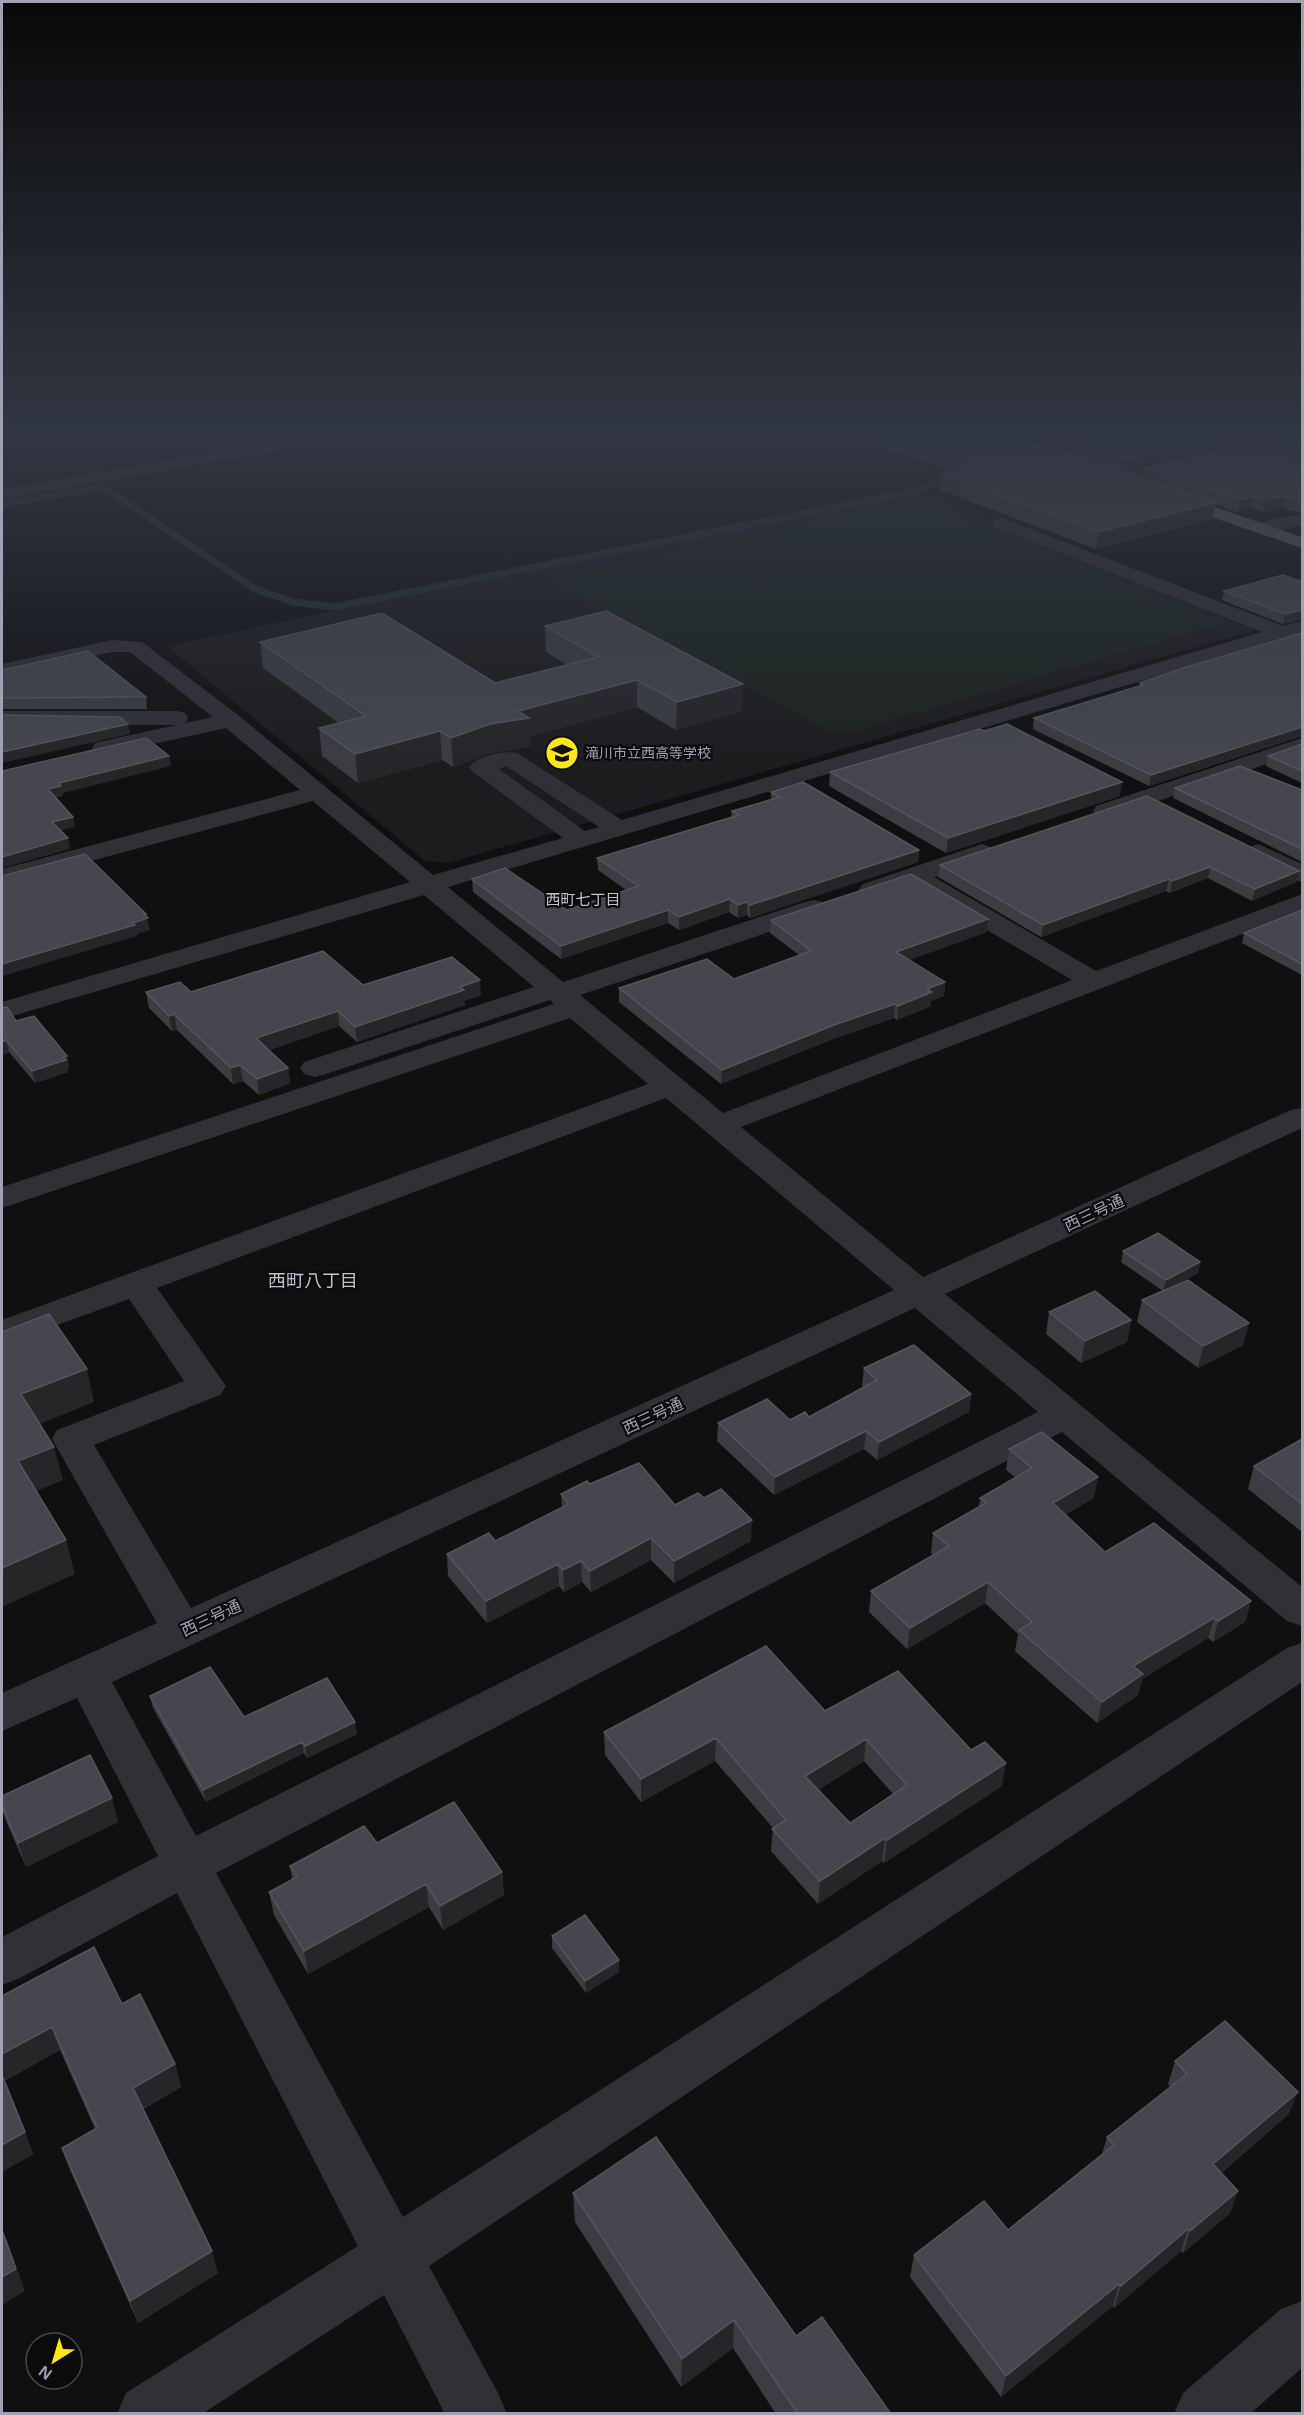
<svg xmlns="http://www.w3.org/2000/svg" width="1304" height="2415" viewBox="0 0 1304 2415" font-family="Arial,'Noto Sans JP',sans-serif">
<style>
.built{fill:#1c1c1e}
.green{fill:#1c241e}
.lines{fill:none;stroke-linecap:round;stroke-linejoin:round}
.stream{stroke:#252b36;stroke-width:7}
.minor{fill:#313037;fill-rule:evenodd}
.highway{fill:#5c5d68;fill-rule:evenodd}
.wall{fill:#3c3d42;fill-rule:evenodd}
.shaded-wall{fill:#262629}
.building{fill:#46474e;stroke:#54555e;stroke-width:1.5;fill-rule:evenodd}
.labels{text-anchor:middle;dominant-baseline:central;stroke-width:4.5;stroke-linejoin:round;paint-order:stroke}
.far-poi-label{font-size:14px;fill:#a0a1b3;stroke:#0b0b0c;text-anchor:start}
.far-neighbourhood-label{font-size:15px;fill:#c1c1cf;stroke:#0b0b0c}
.street-label{font-size:16px;fill:#a0a1b3;stroke:#0b0b0c}
.neighbourhood-label{font-size:18px;fill:#c1c1cf;stroke:#0b0b0c}
</style>
<rect width="100%" height="100%" fill="#101011"/>
<!-- built -->
<path class="built" d="M909,489L1255,630L448,863L425,861L167,646Z"/>
<!-- green -->
<path class="green" d="M891,502L927,505L1226,622L839,736L548,581Z"/>
<g class="lines">
<!-- stream -->
<path class="stream" d="M2,504L103,487L255,589L293,602L334,607L917,491L943,478L961,459"/>
<!-- minor -->
<path class="minor" d="M298,437H334L326,442L2,499V489Z
M1270,437H1298L1296,440L1118,483L1110,478L1112,474Z
M1289,516H1302V526C1287,527 1268,535 1254,532L1251,528L1254,524Z
M1001,518L1283,626L1302,621V633L448,887L563,982L805,902L814,900L823,902L827,908L823,914L580,995L723,1113L1072,980L911,885L872,897L863,894L859,889L863,884L973,847L982,844L991,847L995,852L991,857L934,877L1096,971L1302,894V911L741,1127L923,1277L1291,1110L1302,1108V1128L945,1294L1302,1587V1626L1287,1621L1062,1432L216,1873L403,2217L1287,1648L1302,1643V1682L429,2266L498,2393L507,2414H445L384,2295L202,2414H117L126,2393L358,2246L177,1893L20,1978L2,1985V1937L158,1856L77,1698L2,1731V1693L157,1623L52,1439L57,1430L184,1381L129,1299L2,1345V1320L648,1084L570,1018L2,1208V1187L554,1004L550,1000L326,1074L315,1077L304,1074L300,1068L304,1062L534,987L424,895L2,1019V1002L410,882L313,801L2,885V869L300,790L226,728L103,755L95,753L92,748L95,743L213,717L130,652H112L2,676V664L112,640L142,642L238,715L433,875L563,838L473,772L469,767C477,756 505,750 517,753L622,820L1262,632L995,527L992,523L995,519ZM506,766L599,827L585,831L499,769ZM666,1098L894,1290L191,1608L94,1445L220,1395L226,1386L157,1288ZM915,1308L1038,1412L196,1836L112,1682Z
M177,711L185,713L188,718L185,723L177,725L2,724V711Z
M1302,738V752L1114,816L1105,818L1096,816L1093,811L1096,806Z
M1258,844L1302,864V882L1293,879L1249,857L1245,852L1249,847Z
M1302,2301V2368L1250,2414H1174L1183,2393L1281,2309Z"/>
<!-- highway -->
<path class="highway" d="M996,437H1019L1069,455L1071,458L1063,463L1057,461L998,440Z
M1171,492L1302,537V548L1165,501L1162,497L1165,493Z"/>
</g>
<!-- wall -->
<path class="wall" d="M843,437H1002L1038,449L1076,454L1077,445L1112,437H1260L1121,470L1145,478L1146,468L1302,461V513L1282,508L1263,512L1252,508L1238,512L1215,504L1213,519L1096,549L940,490L942,474L952,471L858,440L853,441Z
M1272,437H1302V460L1270,448Z
M1302,580V619L1283,624L1222,600L1224,591Z
M545,626L743,684L742,711L676,730L637,707L530,736V746L491,753L453,767L442,760L358,783L322,756L319,728L339,723L263,668L260,642L495,683L567,665L546,652Z
M1302,633V736L1149,786L1033,729L1034,718L1139,686L1140,683Z
M2,670L146,697L147,709H2Z
M1302,744V783L1266,766L1268,756Z
M830,772L1120,796L946,853L829,786Z
M1175,788L1302,790V862L1173,798Z
M771,792L919,850L918,862L750,918L747,915L738,918L729,912L679,930L668,923L561,959L473,892L472,879L567,910L626,890L598,870L597,858L731,817L732,811L771,799Z
M1147,796L1296,882L1252,901L1208,878L1170,893L1166,891L1041,937L938,877L940,865Z
M1302,910V975L1242,943L1244,933Z
M771,920L987,932L909,960L945,982L944,996L931,1001V1006L897,1020L894,1018L833,1039L721,1084L619,1002V988L734,979L799,955L770,933Z
M363,985L481,995L464,1001L465,1005L357,1042L339,1026L269,1050L288,1068L290,1083L259,1095L243,1081L233,1084L177,1030L172,1031L149,1008L146,992H191Z
M2,1008L16,1021L67,1056L69,1068H68V1072L35,1083L9,1052L2,1055Z
M1123,1251L1200,1262L1198,1273L1169,1288L1249,1323L1243,1345L1198,1368L1137,1322L1142,1300L1163,1291L1121,1262Z
M1049,1312L1131,1320L1127,1342L1081,1363L1046,1334Z
M864,1368L971,1394L969,1412L877,1460L864,1449L774,1495L717,1441L718,1423L790,1420L809,1417L864,1387L862,1386Z
M1302,1439V1532L1248,1489L1254,1466Z
M1009,1449L1094,1498L1065,1514L1105,1552L1251,1601L1245,1622L1213,1642L1208,1638L1142,1679L1138,1695L1097,1723L1015,1651L1018,1634L985,1603L907,1649L869,1612L871,1591L933,1555L931,1553L933,1533L979,1507L980,1498L1015,1477L1006,1470Z
M590,1484L675,1505L751,1541L674,1583L651,1560L591,1592L582,1582L564,1592L559,1586L487,1623L448,1576L447,1554L495,1541L562,1508L561,1494Z
M150,1696L244,1717L357,1734L307,1758L304,1753L206,1802L153,1708Z
M825,1711L1002,1786L884,1863L882,1861L818,1904L771,1851L773,1828L715,1761L641,1802L605,1755L604,1732ZM864,1761L893,1794L850,1823L818,1790Z
M2,1796L118,1822L26,1867L6,1821L2,1809Z
M377,1843L502,1872L504,1895L443,1930L429,1907L308,1974L274,1915L269,1892L292,1880L290,1866Z
M552,1936L619,1960V1972L586,1993L552,1948Z
M2,1996L122,2004L175,2064L181,2087L143,2109L218,2273L138,2323L70,2170L62,2148L95,2129L60,2050L4,2081L33,2154L2,2172Z
M1175,2061L1289,2114L1221,2173L1238,2191L1230,2213L1183,2253L1181,2251L1114,2308L1113,2306L1001,2397L910,2277L914,2255L1008,2230L1102,2154L1107,2137L1170,2087L1168,2084Z
M573,2193L796,2336L891,2414H776L733,2348L681,2387L575,2222Z"/>
<!-- shaded-wall -->
<path class="shaded-wall" d="M853,437H858V440L853,441Z
M1218,437H1260L1119,470L1121,460Z
M1285,496L1282,508L1263,512L1265,500Z
M1254,497L1252,508L1238,512L1240,500Z
M1215,503L1213,519L1096,549L1099,532Z
M1302,610V619L1283,624L1285,614Z
M637,680V707L530,736V746L491,753L453,767L451,738L518,711Z
M743,684L742,711L676,730L677,702Z
M128,724L130,734L2,763V752Z
M1302,727V736L1149,786L1151,775Z
M440,731L442,760L358,783L355,754Z
M169,756L171,766L63,793V796L50,799L48,789L59,783Z
M1122,782L1120,796L946,853L948,838Z
M73,817L75,827L54,832L52,822Z
M68,838L70,849L2,868V857Z
M919,850L918,862L750,918V905Z
M1210,867L1208,878L1170,893L1172,881Z
M1299,871L1296,882L1252,901L1255,889Z
M1169,879L1166,891L1041,937L1043,925Z
M730,899L729,912L679,930V917Z
M747,902V915L738,918V905Z
M668,910V923L561,959V946Z
M144,914H146L150,930L137,934V936L2,976V964L133,923Z
M988,919L987,932L895,965L896,952Z
M480,980L481,995L464,1001L465,1005L357,1042L355,1027L460,987Z
M945,982L944,996L931,1001V1006L897,1020L898,1006L927,989Z
M895,1004L894,1018L833,1039L721,1084L722,1070L834,1025Z
M338,1011L339,1026L259,1054L256,1038Z
M174,1014L177,1030L172,1031L169,1016Z
M6,1040L9,1052L2,1055V1042Z
M67,1056L69,1068H68V1072L35,1083L32,1071Z
M240,1065L243,1081L233,1084L231,1068Z
M288,1068L290,1083L259,1095L257,1079Z
M1200,1262L1198,1273L1163,1291L1166,1280Z
M1131,1320L1127,1342L1081,1363L1085,1341Z
M1249,1323L1243,1345L1198,1368L1203,1346Z
M87,1369L94,1402L30,1428L21,1394Z
M971,1394L969,1412L877,1460L879,1442Z
M866,1431L864,1449L774,1495L775,1477Z
M54,1447L63,1480L27,1495L18,1461Z
M1098,1477L1094,1498L1050,1524L1053,1503Z
M752,1520L751,1541L674,1583V1561Z
M651,1538V1560L591,1592L590,1571Z
M66,1540L75,1574L2,1607V1568Z
M581,1561L582,1582L564,1592L563,1570Z
M558,1564L559,1586L487,1623L486,1601Z
M988,1582L985,1603L907,1649L910,1628Z
M1251,1601L1245,1622L1213,1642L1218,1621Z
M1214,1618L1208,1638L1142,1679L1138,1695L1097,1723L1102,1702L1133,1666Z
M355,1722L357,1734L307,1758L305,1746Z
M716,1738L715,1761L641,1802V1779Z
M866,1739L864,1761L803,1799L805,1776Z
M302,1742L304,1753L206,1802L203,1790Z
M1006,1763L1002,1786L884,1863L887,1840Z
M112,1798L118,1822L26,1867L18,1843Z
M885,1838L882,1861L818,1904L820,1881Z
M502,1872L504,1895L443,1930L440,1906Z
M426,1884L429,1907L308,1974L304,1951Z
M619,1960V1972L586,1993L585,1981Z
M52,2027L60,2050L3,2081L2,2076V2054Z
M175,2064L181,2087L140,2110L133,2088Z
M1298,2092L1289,2114L1205,2186L1213,2164Z
M25,2132L33,2154L2,2172V2145Z
M1238,2191L1230,2213L1183,2253L1190,2231Z
M2,2228L25,2291L2,2305Z
M1188,2229L1181,2251L1114,2308L1121,2286Z
M212,2251L218,2273L138,2323L130,2301Z
M1119,2284L1113,2306L1001,2397L1006,2376Z
M734,2320L733,2348L681,2387L682,2359Z"/>
<!-- building -->
<path class="building" d="M896,437H1002L1038,449L1051,446L1215,503L1099,532L942,474L979,464Z
M1112,437H1218L1121,460L1077,445Z
M1272,437H1302V448Z
M1246,444L1302,461V501L1285,496L1265,500L1254,497L1240,500L1146,468Z
M1283,575L1299,581L1302,580V610L1285,614L1224,591Z
M606,611L743,684L677,702L637,680L518,711L529,718L490,724L451,738L440,731L355,754L319,728L366,716L260,642L382,613L495,683L598,657L545,626Z
M1302,633V727L1151,775L1034,718L1143,685L1140,683L1183,668Z
M88,651L146,697L2,698V670Z
M2,715L120,717L128,724L2,752Z
M1007,724L1122,782L948,838L830,772L980,729L984,731Z
M146,738L169,756L59,783L61,786L48,789L73,817L52,822L68,838L2,857V771Z
M1302,744V771L1268,756Z
M1240,766L1302,790V849L1175,788Z
M803,782L919,850L750,905L747,902L738,905L730,899L679,917L668,910L561,946L472,879L505,868L567,910L639,886L597,858L739,815L732,811L780,797L771,792Z
M1147,796L1299,871L1255,889L1210,867L1172,881L1169,879L1043,925L940,865Z
M85,854L146,914H144L148,918L133,923L135,925L2,964V876Z
M911,874L988,919L896,952L945,982L927,989L932,992L898,1006L895,1004L834,1025L722,1070L619,988L707,959L734,979L811,951L771,920Z
M1302,910V964L1244,933Z
M323,951L363,985L452,957L480,980L460,987L464,990L355,1027L338,1011L256,1038L288,1068L257,1079L240,1065L231,1068L174,1014L169,1016L146,992L180,982L191,992Z
M7,1007L16,1021L34,1016L67,1056L63,1057L66,1060L32,1071L6,1040L2,1042V1008Z
M1158,1233L1200,1262L1166,1280L1123,1251Z
M1188,1280L1249,1323L1203,1346L1142,1300Z
M1095,1291L1131,1320L1085,1341L1049,1312Z
M49,1314L87,1369L21,1394L54,1447L18,1461L66,1540L2,1568V1332Z
M914,1345L971,1394L879,1442L866,1431L775,1477L718,1423L767,1399L790,1420L805,1412L809,1417L877,1380L864,1368Z
M1042,1432L1098,1477L1053,1503L1105,1552L1154,1523L1251,1601L1218,1621L1214,1618L1133,1666L1143,1674L1102,1702L1019,1630L1032,1622L988,1582L910,1628L871,1591L949,1546L933,1533L986,1503L980,1498L1032,1468L1009,1449Z
M1302,1439V1504L1254,1466Z
M639,1463L675,1505L698,1493L704,1498L721,1489L752,1520L674,1561L651,1538L590,1571L581,1561L563,1570L558,1564L486,1601L447,1554L489,1533L495,1541L569,1504L561,1494L587,1481L590,1484Z
M766,1646L825,1711L898,1671L971,1750L985,1742L1006,1763L887,1840L885,1838L820,1881L772,1829L786,1820L716,1738L641,1779L604,1732ZM866,1739L907,1785L850,1823L805,1776Z
M210,1667L244,1717L327,1678L355,1722L305,1746L302,1742L203,1790L150,1696Z
M90,1755L112,1798L18,1843L2,1806V1796Z
M454,1802L502,1872L440,1906L426,1884L304,1951L269,1892L297,1877L290,1866L364,1826L377,1843Z
M585,1915L619,1960L585,1981L552,1936Z
M94,1947L122,2004L140,1994L175,2064L133,2088L212,2251L130,2301L62,2148L97,2128L52,2027L2,2054V1996Z
M1225,2021L1298,2092L1213,2164L1238,2191L1190,2231L1188,2229L1121,2286L1119,2284L1006,2376L914,2255L984,2201L1008,2230L1114,2145L1107,2137L1187,2074L1175,2061Z
M2,2075L25,2132L2,2145Z
M656,2137L796,2336L822,2317L891,2414H798L734,2320L682,2359L573,2193Z
M2,2230L16,2269L2,2277Z"/>
<!-- sky -->
<linearGradient id="sky" x2="0" y2="1"><stop stop-color="#090909"/><stop offset="0.56" stop-color="#313743"/><stop offset="1" stop-color="#313743" stop-opacity="0"/></linearGradient>
<rect width="1304" height="775" fill="url(#sky)"/>
<!-- icons -->
<defs>
<symbol id="school-disc" viewBox="-11 -11 22 22"><circle r="9.5" fill="#ffe61a" stroke="#0b0b0c"/><path d="M0-5L7-2L0 1L-7-2ZM-4 1L0 2.5L4 1V4Q0 6-4 4Z" fill="#111"/></symbol>
</defs>
<g fill-rule="evenodd">
<use href="#school-disc" x="543" y="734" width="38" height="38"/>
</g>
<g class="labels">
<!-- far-poi labels -->
<g class="far-poi-label">
<text x="585" y="753">滝川市立西高等学校</text>
</g>
<!-- far-neighbourhood labels -->
<g class="far-neighbourhood-label">
<text x="583" y="899">西町七丁目</text>
</g>
<!-- street labels -->
<g class="street-label">
<text transform="translate(1094 1213) rotate(-25)">西三号通</text>
<text transform="translate(653 1416) rotate(-25)">西三号通</text>
<text transform="translate(211 1618) rotate(-25)">西三号通</text>
</g>
<!-- neighbourhood labels -->
<g class="neighbourhood-label">
<text x="313" y="1281">西町八丁目</text>
</g>
</g>
<!-- border -->
<rect width="1304" height="2415" fill="none" stroke="#a0a1b3" stroke-width="6"/>
<!-- north arrow -->
<g transform="translate(54 2361) rotate(217)"><circle r="28" fill="#0b0b0c" stroke="#47474f" stroke-width="1.5"/>
<path d="M0-4.5L10 22L0 15L-10 22Z" fill="#ffe61a"/>
<text y="-9" font-size="16" font-weight="bold" text-anchor="middle" fill="#a0a1b3">N</text>
</g>
</svg>
